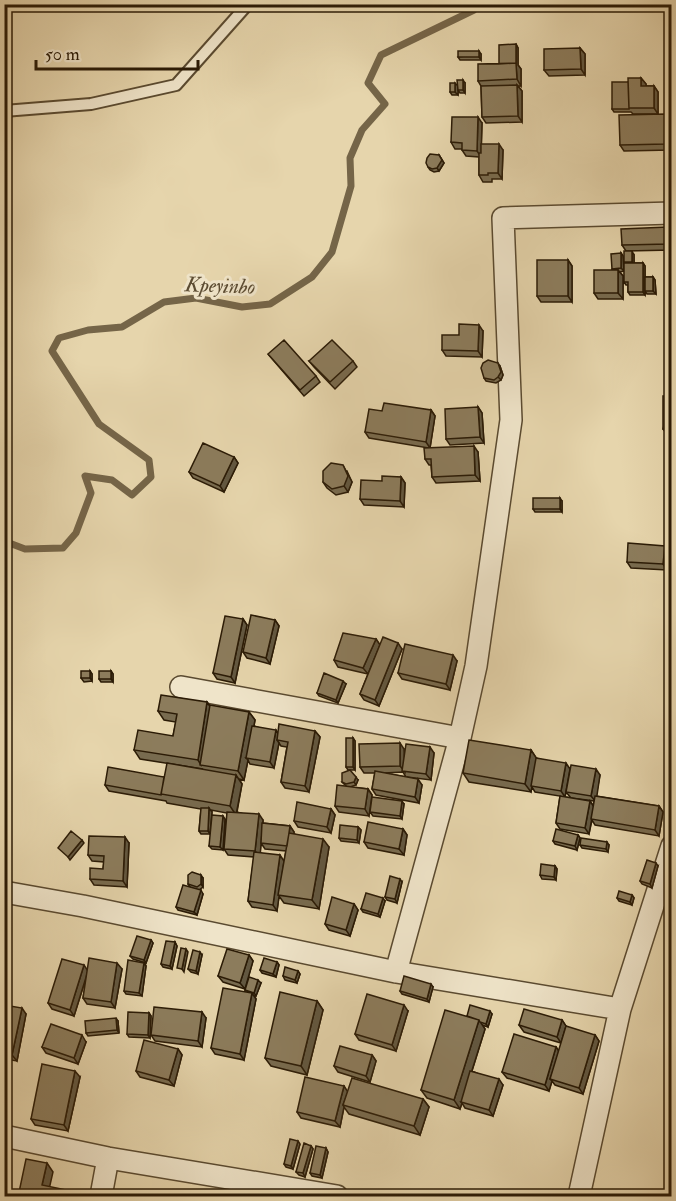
<svg xmlns="http://www.w3.org/2000/svg" width="676" height="1201" viewBox="0 0 676 1201" font-family="'IM FELL Double Pica',serif">
<style>
.lines{fill:none;stroke-linecap:round;stroke-linejoin:round}
.stream{stroke:#756548;stroke-width:7}
.lane-casing{stroke:#5a4a30;stroke-width:14}
.street-casing{stroke:#5a4a30;stroke-width:24}
.lane{stroke:#efe4c9;stroke-width:10}
.street{stroke:#efe4c9;stroke-width:21}
.wall{fill:#786b4f;stroke:#2b1b06;stroke-width:1.5;fill-rule:evenodd}
.shaded-wall{fill:#625740;stroke:#2b1b06;stroke-width:1.5}
.building{fill:#8c7c5c;stroke:#2b1b06;stroke-width:1.5}
.labels{text-anchor:middle;dominant-baseline:central;stroke-width:6;stroke-linejoin:round;paint-order:stroke}
.water-label{font-size:21px;font-style:italic;fill:#5c4c32;stroke:#efe4c9}
</style>
<rect width="100%" height="100%" fill="#e6d5ac"/>
<filter id="stains"><feTurbulence type="fractalNoise" baseFrequency=".00333" numOctaves="4"/><feColorMatrix values="0 0 0 0 .2 0 0 0 0 .09 0 0 0 0 .02 0 0 0 .5 -.17"/></filter>
<radialGradient id="worn" r=".72"><stop offset=".6" stop-color="#630" stop-opacity="0"/><stop offset="1" stop-color="#630" stop-opacity=".3"/></radialGradient>
<g class="lines">
<!-- stream -->
<path class="stream" d="M4,541L25,549L63,548L76,533L91,493L85,476L112,480L132,495L151,477L149,460L99,424L52,351L59,338L88,330L122,327L164,302L196,298L242,307L270,304L312,277L332,252L351,186L350,158L362,130L385,104L368,83L381,55L474,10L476,4"/>
<defs>
<path id="lane" d="M4,111L91,104L176,85L248,4"/>
<path id="street" d="M181,687L460,738
M4,892L83,906L396,972L620,1009
M396,972L460,738L476,666L511,420L503,218L672,213
M4,1136L108,1158L337,1196
M101,1196L108,1158
M579,1196L620,1009L672,846"/>
</defs>
<!-- lane casing -->
<use href="#lane" class="lane-casing"/>
<!-- street casing -->
<use href="#street" class="street-casing"/>
<!-- lane -->
<use href="#lane" class="lane"/>
<!-- street -->
<use href="#street" class="street"/>
</g>
<!-- wall -->
<path class="wall" d="M516,44L518,48V65L521,69V86H518L522,91V122L486,123L482,117L481,86L478,81L499,64Z
M580,48L585,54V75L549,76L544,70Z
M481,54V60H460L458,57Z
M641,78L646,84V86H654L658,92V114H633L631,112H614L612,109L628,82Z
M465,83V93H460L458,90V95H452L450,92Z
M670,120L671,150L624,151L620,145Z
M482,123L481,153L503,150L502,179H492V182H483L479,175V157L466,156L462,150V149H455L451,142Z
M439,155L444,163L439,171L434,172L430,170L428,167Z
M668,227L672,232V250L626,251L622,245Z
M621,253L623,256L624,271L620,272L623,276V299H598L594,293L613,270L612,269Z
M634,255V263H643L645,266V277H653L655,280L656,294H647L645,291V295H630L628,292V285H626L624,282L625,263L624,262Z
M568,260L572,266V302H541L537,296Z
M483,331L482,357L446,356L442,350L459,335Z
M268,354L316,376L320,382L304,396Z
M309,361H353L357,367L335,389L314,367Z
M500,366L503,375L501,380L496,383L486,381L484,378Z
M672,396V435H668L663,429Z
M478,407L482,413L484,443L450,445L446,439Z
M431,410L435,416L430,448L478,452L480,481L436,483L432,477L431,465H429L425,459L429,448L369,438L365,432L382,411Z
M234,457L238,463L224,492L193,478L189,472Z
M347,471L352,482L348,492L336,495L327,488L323,482Z
M401,477L405,483L404,507L364,505L360,499L382,481Z
M562,501V512H535L533,509Z
M672,548V572H670L667,568V570L631,568L627,562Z
M243,619L247,625L235,683L217,679L213,673Z
M275,620L279,626L270,664L247,658L243,652Z
M376,639L380,645L402,649L379,706L364,700L360,694L368,674L338,667L334,660Z
M457,661L450,690L402,679L398,673Z
M90,671L92,674V681L84,682L81,678Z
M111,671L113,674V682H101L99,679Z
M346,684L338,703L319,696L317,693Z
M207,702L210,706L249,712L255,720L254,726L278,734L315,731L320,737L309,792L285,788L281,782L287,747L281,746L279,743L274,768L250,764L248,760L244,780L239,779L242,784L237,812L263,820V823L290,826L294,832V834L329,847L319,909L284,903L279,896L277,911L252,907L248,901L254,857L228,855L224,849L227,813L211,810L212,812L210,834H201L199,831L201,809L167,803L166,801L109,791L105,785L164,777L203,769L140,759L134,750L173,736L176,722L164,720L158,711ZM261,843L265,849L286,851L284,861L260,853Z
M353,738L355,741V770H348L346,767Z
M404,749V755L434,753L431,780L407,777L422,785L419,803L376,795L372,789L375,773H364L360,767ZM403,772L406,777L384,773Z
M531,750L536,758L570,768L600,775L596,796L659,806L663,812L659,836L595,825L592,820L589,834L560,829L556,823L560,796L535,792L532,787L531,792L469,782L463,773ZM568,781L566,792L571,798L594,801L593,806L590,801L565,797Z
M358,780L356,785L350,787L368,789L372,795L369,816L339,812L335,806L346,786L342,782Z
M404,804L402,819L373,816L370,812Z
M331,809L335,815L331,833L298,827L294,821Z
M225,819L223,850L212,849L209,846Z
M358,827L361,830L359,843L341,841L339,838Z
M403,829L407,835L404,855L368,848L364,842Z
M578,835L580,838L577,850L555,844L553,841Z
M129,843L127,887L94,885L90,879L103,869L104,862L92,861L88,855Z
M580,845H609L608,852L582,848Z
M555,866L557,869L556,880L542,879L540,875Z
M658,866L652,888L642,884L640,881Z
M203,878V887L199,890L203,894L197,915L178,910L176,907L190,887L188,884Z
M402,882L397,903L387,900L385,897Z
M632,895L634,898L632,905L619,901L617,898Z
M385,901L380,917L363,912L361,909Z
M354,904L358,910L350,936L329,930L325,924Z
M151,940L153,943L146,963L133,959L130,956Z
M175,942L177,946L172,969L163,967L161,964Z
M202,955L198,974L191,972L188,969Z
M249,955L253,961L245,989L223,982L218,976Z
M277,962L279,965L276,977L262,973L260,970Z
M144,963L146,966L142,996L126,994L124,991Z
M122,969L115,1008L87,1004L83,998L87,975L74,1016L52,1009L48,1003L87,971Z
M298,971L300,974L297,983L285,980L283,976Z
M261,983L256,996H254L256,999L244,1060L215,1054L211,1048L245,992V990Z
M433,987L429,1002L402,994L400,991Z
M317,1001L323,1010L307,1075L271,1066L265,1058Z
M4,1005L26,1014L17,1061L5,1059L8,1063L4,1082Z
M408,1011L396,1051L359,1040L355,1034Z
M149,1013L151,1016L150,1038L129,1037L127,1034Z
M492,1014L488,1027L482,1025L485,1029L472,1071L503,1085L493,1116L465,1108L462,1103L460,1109L427,1098L421,1090L467,1016Z
M206,1018L202,1047L155,1041L151,1035Z
M562,1020L566,1026L561,1043L524,1032L519,1025Z
M118,1021L119,1033L88,1036L86,1033Z
M595,1035L599,1041L583,1094L555,1085L552,1081L549,1091L507,1078L502,1072L556,1047L559,1051Z
M86,1042L78,1064L46,1053L42,1047Z
M178,1049L182,1055L174,1086L140,1077L136,1071Z
M372,1055L376,1061L370,1082L338,1072L334,1066Z
M80,1077L68,1131L35,1125L31,1119Z
M344,1086L347,1092L423,1099L429,1107L420,1135L349,1114L344,1107L340,1127L301,1118L297,1112Z
M300,1144L293,1169L286,1167L284,1164Z
M311,1146L313,1149L305,1177L299,1175L296,1172Z
M326,1148L328,1152L322,1178L312,1176L310,1173Z"/>
<!-- shaded-wall -->
<path class="shaded-wall" d="M516,44L518,48V65L521,69V86L517,79L516,65Z
M580,48L585,54V75L581,69Z
M479,51L481,54V60L479,57Z
M641,78L646,84V92L641,86Z
M463,80L465,83V93L463,90Z
M455,83L458,86V95L455,92Z
M517,85L522,91V122L518,116Z
M654,86L658,92V114L654,108Z
M666,114L670,120L671,150L666,144Z
M478,117L482,123L481,157L477,151Z
M499,144L503,150L502,179L498,173Z
M439,155L444,163L439,171L437,168Z
M668,227L672,232V247L669,244Z
M632,251L634,255V265L632,262Z
M621,253L623,256L624,271L621,268Z
M568,260L572,266V302L568,296Z
M643,263L645,266V295L643,292Z
M618,270L623,276V299L618,293Z
M653,277L655,280L656,294L653,291Z
M479,325L483,331L482,357L478,351Z
M498,363L500,366L503,375L501,380L498,377Z
M478,407L482,413L484,443L480,437Z
M431,410L435,416L430,448L426,442Z
M474,446L478,452L480,481L475,475Z
M234,457L238,463L224,492L220,486Z
M343,465L352,482L348,492L344,486Z
M401,477L405,483L404,507L400,501Z
M560,498L562,501V512L560,509Z
M665,546L669,552L666,566L667,568V570L663,564Z
M243,619L247,625L235,683L231,677Z
M275,620L279,626L270,664L266,658Z
M376,639L380,645L368,674L363,668Z
M398,643L402,649L379,706L375,700Z
M453,655L457,661L450,690L446,684Z
M90,671L92,674V681L90,678Z
M111,671L113,674V682L111,679Z
M343,681L346,684L338,703L336,700Z
M207,702L213,711L201,765L198,760Z
M249,712L255,720L248,758H246L248,760L244,780L238,771Z
M276,730L280,736L277,740L279,743L274,768L270,762Z
M315,731L320,737L309,792L305,786Z
M353,738L355,741V770L353,767Z
M400,743L404,749L405,772L400,766Z
M430,747L434,753L431,780L426,774Z
M531,750L537,759L531,792L525,784Z
M566,763L570,769L565,797L561,791Z
M596,769L600,775L596,802L591,796Z
M236,775L242,784L236,815L230,806Z
M356,777L358,780L356,785L354,782Z
M418,779L422,785L419,803L415,797Z
M368,789L372,795L369,816L365,809Z
M402,801L404,804L402,819L400,816Z
M590,801L594,807L589,834L585,828Z
M659,806L663,812L659,836L655,830Z
M209,808L212,812L210,834L208,831Z
M331,809L335,815L331,833L327,827Z
M259,814L263,820L260,857L255,851Z
M223,816L225,819L223,850L220,847Z
M290,826L294,832L292,852L288,846Z
M358,827L361,830L359,843L357,840Z
M403,829L407,835L404,855L399,849Z
M578,835L580,838L577,850L575,846Z
M125,837L129,843L127,887L123,881Z
M323,839L329,847L319,909L312,900Z
M82,840L84,843L70,860L68,857Z
M607,842L609,845L608,852L606,849Z
M280,855L284,861L277,911L273,905Z
M656,863L658,866L652,888L650,884Z
M555,866L557,869L556,880L554,877Z
M201,875L203,878V887L201,884Z
M400,879L402,882L397,903L395,899Z
M201,890L203,894L197,915L194,912Z
M632,895L634,898L632,905L630,902Z
M383,898L385,901L380,917L378,914Z
M354,904L358,910L350,936L346,930Z
M151,940L153,943L146,963L144,960Z
M175,942L177,946L172,969L170,966Z
M186,949L188,952L184,972L182,969Z
M200,952L202,955L198,974L196,971Z
M249,955L253,961L245,989L240,983Z
M277,962L279,965L276,977L273,974Z
M117,963L122,969L115,1008L111,1002Z
M144,963L146,966L142,996L139,993Z
M84,965L88,971L74,1016L70,1010Z
M298,971L300,974L297,983L295,980Z
M258,980L261,983L256,996L254,993Z
M431,984L433,987L429,1002L427,999Z
M252,993L256,999L244,1060L240,1054Z
M317,1001L323,1010L307,1075L301,1066Z
M404,1005L408,1011L396,1051L392,1045Z
M22,1008L26,1014L17,1061L12,1055Z
M490,1011L492,1014L488,1027L486,1024Z
M202,1012L206,1018L202,1047L198,1041Z
M149,1013L151,1016L150,1038L148,1035Z
M116,1018L118,1021L119,1033L117,1030Z
M479,1020L485,1029L462,1102H461L462,1103L460,1109L454,1100Z
M562,1020L566,1026L561,1043L557,1037Z
M82,1035L86,1042L78,1064L74,1058Z
M595,1035L599,1041L583,1094L579,1088Z
M556,1047L560,1053L550,1079L552,1081L549,1091L545,1085Z
M178,1049L182,1055L174,1086L169,1080Z
M372,1055L376,1061L370,1082L366,1076Z
M4,1058L8,1063L4,1082Z
M75,1071L80,1077L68,1131L64,1125Z
M499,1079L503,1085L493,1116L489,1110Z
M344,1086L348,1092L343,1105L344,1107L340,1127L335,1121Z
M423,1099L429,1107L420,1135L414,1126Z
M298,1141L300,1144L293,1169L291,1166Z
M311,1146L313,1149L305,1177L303,1173Z
M326,1148L328,1152L322,1178L320,1175Z
M47,1163L53,1172L48,1194L42,1185Z
M71,1191L75,1197H69Z"/>
<!-- building -->
<path class="building" d="M516,44V63L499,64V45Z
M580,48L581,69L544,70V49Z
M458,51H479V57H458Z
M516,63L517,79L478,81V64Z
M628,78H641V86H654V108H629Z
M457,80H463V90H458Z
M612,82H628L629,109H612Z
M450,83H455V92H450Z
M517,85L518,116L482,117L481,86Z
M666,114V144L620,145L619,115Z
M452,117H478L477,151L462,150V143L451,142Z
M481,144H499L498,173H488V175H479V153H481Z
M430,154L439,155L442,160L437,168L432,169L428,167L426,163L427,158Z
M668,227L669,244L622,245L621,229Z
M624,251H632V262H624Z
M621,253V268L612,269L611,254Z
M537,260H568V296H537Z
M624,263H643V292H628V282H624Z
M594,270H618V293H594Z
M645,277H653V291H645Z
M459,324L479,325L478,351L442,350V335H459Z
M284,340L316,376L300,390L268,354Z
M332,340L353,361L330,382L309,361Z
M488,360L498,363L501,372L498,377L494,380L484,378L481,368L483,363Z
M663,396H672V429H663Z
M384,403L431,410L426,442L365,432L369,409L382,411Z
M478,407L480,437L446,439L445,409Z
M203,443L234,457L220,486L189,472Z
M474,446L475,475L432,477L431,459H425L424,448Z
M331,463L343,465L348,476L344,486L332,489L323,482V471Z
M382,476L401,477L400,501L360,499L361,480L382,481Z
M533,498H560V509H533Z
M628,543L665,546L663,564L627,562Z
M667,548H672V567L666,566Z
M251,615L275,620L266,658L243,652Z
M225,616L243,619L231,677L213,673Z
M343,633L376,639L363,668L334,660Z
M383,637L398,643L375,700L360,694Z
M405,644L453,655L446,684L398,673Z
M81,671H90V678H81Z
M99,671H111V679H99Z
M324,673L343,681L336,700L317,693Z
M161,695L207,702L198,760L134,750L138,730L173,736L177,714L158,711Z
M210,705L249,712L238,771L200,765Z
M279,724L315,731L305,786L281,782L288,742L277,740Z
M252,726L276,730L270,762L246,758Z
M346,738H353V767H346Z
M469,740L531,750L525,784L463,773Z
M400,743V766L360,767L359,744Z
M406,744L430,747L426,774L402,771Z
M536,758L566,763L561,791L531,786Z
M167,763L236,775L230,806L161,794Z
M571,765L596,769L591,796L566,792Z
M108,767L164,777L161,795L105,785Z
M350,770L356,777L354,782L346,784L342,782V773Z
M375,771L418,779L415,797L372,789Z
M337,785L368,789L365,809L335,806Z
M560,796L590,801L585,828L556,823Z
M595,796L659,806L655,830L591,819Z
M372,797L402,801L400,816L370,812Z
M297,802L331,809L327,827L294,821Z
M201,808H209L208,831H199Z
M227,812L259,814L255,851L224,849Z
M212,815L223,816L220,847L209,846Z
M368,822L403,829L399,849L364,842Z
M262,823L290,826L287,846L261,843Z
M340,825L358,827L357,840L339,838Z
M556,829L578,835L575,846L553,841Z
M71,831L82,840L68,857L58,848Z
M289,833L323,839L312,900L278,895Z
M89,836L125,837L123,881L90,879V868L103,869L104,856L88,855Z
M581,838L607,842L606,849L580,845Z
M254,852L280,855L273,905L248,901Z
M647,860L656,863L650,884L640,881Z
M541,864L555,866L554,877L540,875Z
M192,872L201,875V884L197,887L188,884V875Z
M390,876L400,879L395,899L385,897Z
M183,885L201,890L194,912L176,907Z
M619,891L632,895L630,902L617,898Z
M366,893L383,898L378,914L361,909Z
M332,897L354,904L346,930L325,924Z
M137,936L151,940L144,960L130,956Z
M166,941L175,942L170,966L161,964Z
M181,948L186,949L182,969L177,968Z
M227,949L249,955L240,983L218,976Z
M193,950L200,952L196,971L188,969Z
M89,958L117,963L111,1002L83,998Z
M264,958L277,962L273,974L260,970Z
M62,959L84,965L70,1010L48,1003Z
M128,960L144,963L139,993L124,991Z
M285,967L298,971L295,980L283,976Z
M404,976L431,984L427,999L400,991Z
M249,977L258,980L254,993L245,990Z
M223,988L252,993L240,1054L211,1048Z
M280,992L317,1001L301,1066L265,1058Z
M367,994L404,1005L392,1045L355,1034Z
M4,1005L22,1008L12,1055L4,1054Z
M470,1005L490,1011L486,1024L480,1022L479,1020L467,1016Z
M154,1007L202,1012L198,1041L151,1035Z
M524,1009L562,1020L557,1037L519,1025Z
M445,1010L479,1020L454,1100L421,1090Z
M128,1012L149,1013L148,1035L127,1034Z
M116,1018L117,1030L86,1033L85,1021Z
M51,1024L82,1035L74,1058L42,1047Z
M566,1026L595,1035L579,1088L550,1079Z
M514,1034L556,1047L545,1085L502,1072Z
M144,1040L178,1049L169,1080L136,1071Z
M340,1046L372,1055L366,1076L334,1066Z
M42,1064L75,1071L64,1125L31,1119Z
M470,1071L499,1079L489,1110L461,1102Z
M305,1077L344,1086L335,1121L297,1112Z
M352,1078L423,1099L414,1126L343,1105Z
M290,1139L298,1141L291,1166L284,1164Z
M304,1143L311,1146L303,1173L296,1172Z
M316,1146L326,1148L320,1175L310,1173Z
M26,1159L47,1163L42,1185L71,1191L69,1197H18Z"/>
<g class="labels">
<!-- water labels -->
<g class="water-label">
<text transform="translate(220 286) rotate(2)">Kpeyinbo</text>
</g>
</g>
<!-- margin -->
<rect width="676" height="1201" fill="none" stroke="#e6d5ac" stroke-width="24"/>
<rect x="6" y="6" width="664" height="1189" fill="none" stroke="#2b1b06" stroke-width="3"/>
<rect x="12" y="12" width="652" height="1177" fill="none" stroke="#2b1b06" stroke-width="1.5"/>
<!-- scale -->
<path d="M36 60v9h162v-9" fill="none" stroke="#2b1b06" stroke-width="3"/>
<text x="45" y="60" font-size="18" fill="#2b1b06" stroke="#efe4c9" stroke-width="4.5" paint-order="stroke">50 m</text>
<rect width="100%" height="100%" filter="url(#stains)"/>
<rect width="100%" height="100%" fill="url(#worn)"/>
</svg>
